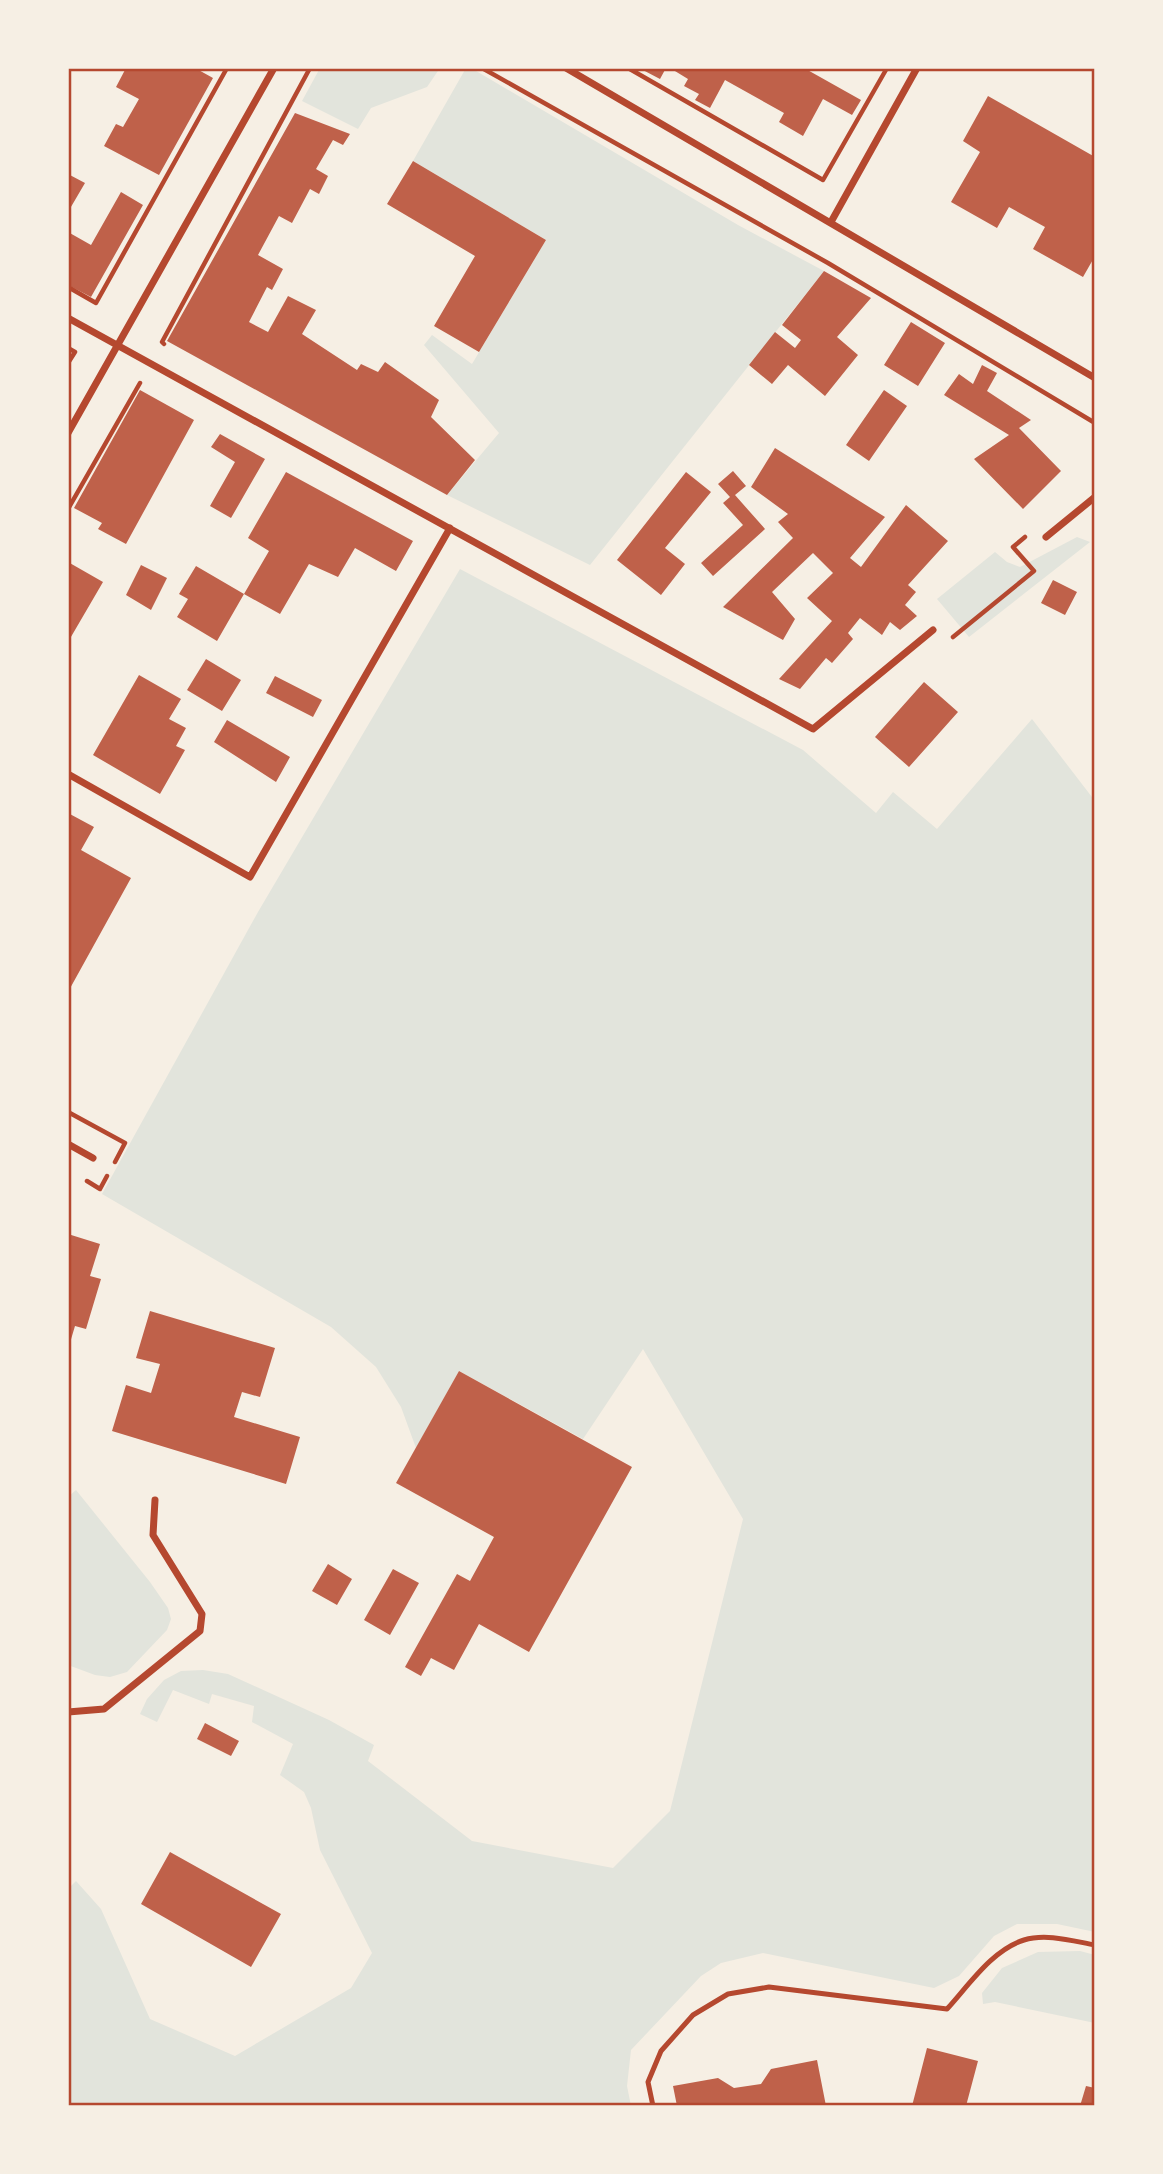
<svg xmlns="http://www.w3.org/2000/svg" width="1163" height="2174" viewBox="0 0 1163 2174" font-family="'Nunito Sans',sans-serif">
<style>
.green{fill:#e2e4dc}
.building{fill:#bf614a}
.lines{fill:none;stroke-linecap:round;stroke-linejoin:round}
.path{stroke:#b5482f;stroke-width:4.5}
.service{stroke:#b5482f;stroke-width:5}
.minor{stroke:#b5482f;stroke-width:7}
.neatline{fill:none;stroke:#b5482f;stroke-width:2.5}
</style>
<rect width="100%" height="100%" fill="#f6efe4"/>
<!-- green -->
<path class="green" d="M320,68H440L427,87L371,108L358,129L302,101Z
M466,68H471L738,225L824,271L590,565L447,495L499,433L424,345L432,335L472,364L546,240L413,161Z
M1077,537L1090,542L969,637L937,599L995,552L1007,562L1020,567Z
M460,569L803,750L876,813L893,792L937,829L1032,719L1095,801V1932L1057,1924H1017L994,1936L959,1976L934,1988L763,1953L721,1963L701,1976L631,2050L627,2086L631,2106H68V1889L76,1881L101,1909L150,2019L235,2056L351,1988L372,1953L320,1850L311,1808L304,1792L280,1775L293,1744L252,1722L254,1706L212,1694L209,1704L173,1690L157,1722L140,1714L147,1699L164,1680L181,1671L203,1670L228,1674L329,1720L374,1745L368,1761L472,1841L613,1868L670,1811L743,1519L643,1349L583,1439L459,1371L416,1448L401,1407L376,1367L331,1327L102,1194L258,912Z
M76,1490L150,1582L168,1608L171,1619L167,1630L127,1672L110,1677L95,1675L68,1665V1497Z
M1080,1951L1095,1955V2023L995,2002L983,2004L982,1993L1002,1968L1038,1952Z"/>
<!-- building -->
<path class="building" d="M126,68H195L213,78L159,175L104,146L116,124L123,127L139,99L116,87Z
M639,68H666L660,79Z
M670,68H768L771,70L772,68H804L861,100L852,115L823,99L803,136L779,122L784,113L725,80L710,108L695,100L699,94L684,86L688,79Z
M988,96L1095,157V256L1083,277L1033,249L1045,227L1009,207L997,228L951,202L980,152L963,141Z
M295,113L350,134L343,145L333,140L316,169L328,176L319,194L310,189L292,223L279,216L258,255L283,269L272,290L267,287L249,322L268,332L288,296L316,310L302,334L357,370L361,364L378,372L385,362L439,400L431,417L475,460L447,495L167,341Z
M413,161L546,240L479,352L434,326L475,256L387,204Z
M68,174L85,183L68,212Z
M121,192L143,205L91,297L68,285V232L91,245Z
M824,271L871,298L837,337L858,355L825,396L788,365L772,384L749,365L775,332L795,348L801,340L782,325Z
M911,322L945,343L918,386L884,365Z
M982,365L997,373L987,391L1031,420L1019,428L1061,471L1023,509L974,459L1009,435L944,395L959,374L973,384Z
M140,390L194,420L126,544L98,529L102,523L74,508Z
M884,390L907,406L869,461L846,445Z
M220,434L265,459L231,518L210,506L235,462L211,447Z
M775,448L885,517L850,558L861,567L906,505L948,541L908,585L916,592L905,605L917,616L900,630L890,622L882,635L860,618L848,633L853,639L832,663L826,658L800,689L779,679L832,621L807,598L833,573L813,553L772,592L795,619L783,640L723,607L793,538L778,522L788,514L751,487Z
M733,471L746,486L735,495L765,529L713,576L701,563L743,525L723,503L730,497L718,484Z
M286,472L413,541L396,571L355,548L338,577L309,564L280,614L244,594L269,551L248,538Z
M686,472L711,492L665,548L685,564L661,595L617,560Z
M68,562L103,582L68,642Z
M141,565L167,578L151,610L126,595Z
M196,566L244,594L217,641L177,617L188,599L179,594Z
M1053,580L1077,592L1065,615L1041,603Z
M206,659L241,680L222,711L187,690Z
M139,675L181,699L169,719L186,728L176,746L185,750L160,794L93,755Z
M275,676L322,700L313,717L266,693Z
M924,682L958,712L909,767L875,737Z
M227,720L290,757L276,782L214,742Z
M68,813L94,827L81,850L131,878L68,992Z
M68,1234L100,1244L90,1276L101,1279L86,1329L75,1326L69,1346Z
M150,1311L275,1348L260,1397L242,1392L234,1417L300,1437L286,1484L112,1431L126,1385L151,1393L160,1364L136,1358Z
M459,1371L632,1467L529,1652L479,1624L454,1670L431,1658L421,1676L405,1667L457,1574L470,1581L494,1537L396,1483Z
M328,1564L352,1579L337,1605L312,1591Z
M393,1569L419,1583L390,1635L364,1620Z
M205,1723L239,1741L231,1756L197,1739Z
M170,1852L281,1914L251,1967L141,1904Z
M927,2048L978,2061L966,2106H912Z
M817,2060L826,2106H677L673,2086L718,2078L734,2088L761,2084L771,2069Z
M1086,2086L1095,2088V2106H1080Z"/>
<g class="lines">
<!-- path -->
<path class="path" d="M482,68L828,263L1095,423
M628,68L823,180L887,68
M68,287L96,303L227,68
M164,344L162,342L310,68
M68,348L75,352L68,363
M68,509L140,383
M953,637L1034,571L1013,547L1025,537
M68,1112L125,1143L115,1162
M87,1181L100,1189L107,1176"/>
<!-- service -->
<path class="service" d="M653,2106L648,2082L661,2051L693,2015L728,1994L769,1987L947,2009C969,1985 992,1950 1024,1940C1046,1933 1073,1941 1095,1945"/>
<!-- minor -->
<path class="minor" d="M566,68L1095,378
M831,222L917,68
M68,318L813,729L933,630
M68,433L274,68
M1046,537L1095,497
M68,774L250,877L450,528
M68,1144L93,1158
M68,1712L104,1709L200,1631L202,1614L153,1535L155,1500"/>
</g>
<!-- border -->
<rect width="1163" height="2174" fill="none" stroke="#f6efe4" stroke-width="140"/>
<rect x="70" y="70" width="1023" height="2034" class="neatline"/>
</svg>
